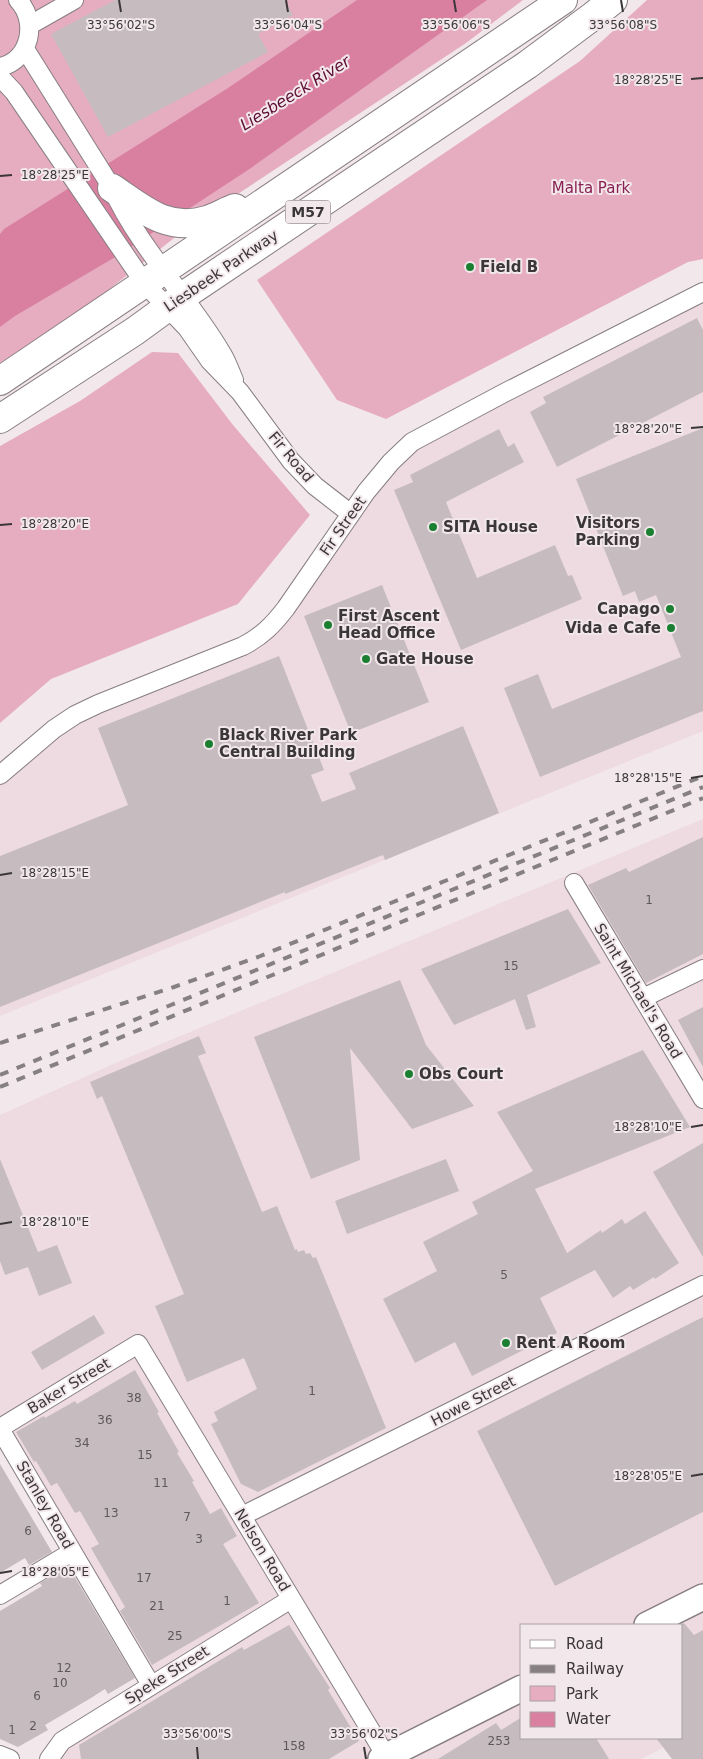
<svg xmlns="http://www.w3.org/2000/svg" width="703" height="1759" viewBox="0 0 703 1759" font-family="'DejaVu Sans',sans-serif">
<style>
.built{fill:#eedbe1;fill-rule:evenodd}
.green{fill:#e6acc0}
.water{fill:#d980a1}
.building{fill:#c6bcbf}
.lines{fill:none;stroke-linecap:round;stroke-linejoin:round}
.street-casing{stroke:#877e81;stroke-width:20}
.secondary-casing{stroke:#877e81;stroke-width:28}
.primary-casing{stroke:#877e81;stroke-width:30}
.street{stroke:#fff;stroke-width:18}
.secondary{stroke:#fff;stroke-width:25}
.primary{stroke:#fff;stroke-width:28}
.rail{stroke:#868082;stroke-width:4;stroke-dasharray:9 9;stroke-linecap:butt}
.ticks{fill:none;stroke:#3b3738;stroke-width:2}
.poi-dot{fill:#1b7f32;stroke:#f2e8eb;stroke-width:2}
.labels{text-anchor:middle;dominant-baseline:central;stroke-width:4;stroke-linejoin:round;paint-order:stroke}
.number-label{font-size:12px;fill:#5e585a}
.shield{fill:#f2e8eb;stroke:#726c6e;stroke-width:1}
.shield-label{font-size:14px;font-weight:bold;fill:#3b3738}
.park-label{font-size:15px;fill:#882051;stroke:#f2e8eb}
.poi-label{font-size:15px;font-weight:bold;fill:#3b3738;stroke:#f2e8eb;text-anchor:start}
.street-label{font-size:15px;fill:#3b3738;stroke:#f2e8eb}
.water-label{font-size:16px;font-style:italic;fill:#5e0e35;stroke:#f2e8eb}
.ticks-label{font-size:12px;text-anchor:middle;fill:#3b3738;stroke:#f2e8eb;stroke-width:4;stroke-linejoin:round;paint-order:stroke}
</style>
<rect width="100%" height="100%" fill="#f2e8eb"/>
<!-- built -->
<path class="built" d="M703,292V731L0,1016V775L54,729L260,637L391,462Z
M703,819V1728L641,1759H49L151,1684L0,1429V1115L120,1061ZM522,1625H682V1738H522Z"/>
<!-- green -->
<path class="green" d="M0,0H523L466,43L188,227L102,295L33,343L0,363Z
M647,0H703V259L688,262L386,419L337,400L257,280L580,61Z
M152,352L178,353L233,425L310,515L238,604L51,679L0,723V446L80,401Z"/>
<!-- water -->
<path class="water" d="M357,0H487L251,168L117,256L15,316L0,327V234L4,229L228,88Z"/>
<!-- building -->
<path class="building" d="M115,0H285L293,15L258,34L268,52L108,137L51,34Z
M697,318L703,330V392L557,467L530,412L546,403L543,397Z
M703,428V711L540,777L504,688L538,674L552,709L681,657L656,595L639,602L635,591L623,596L576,479Z
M499,429L508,447L514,443L524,462L446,502L477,578L555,545L568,576L572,575L582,599L461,650L394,490L413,482L410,475Z
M382,585L429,702L351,733L304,616Z
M279,656L324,770L311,775L322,802L356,789L349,773L463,726L499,813L385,860L383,855L285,894V892L0,1007V856L128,805L98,728Z
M703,837V954L646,983L588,885L626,868L629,872Z
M568,909L601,963L527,995L536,1027L526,1030L515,999L454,1025L421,969Z
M400,980L426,1045L474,1106L412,1129L350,1048L360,1160L311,1179L254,1037Z
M703,1007V1067L678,1020Z
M199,1036L206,1053L198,1056L262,1212L277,1206L295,1250L297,1249L298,1252L304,1250L306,1254L310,1253L313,1258L316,1257L386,1428L258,1492L241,1484L211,1424L218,1421L214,1412L257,1389L244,1358L187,1382L155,1306L184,1294L102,1096L97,1099L90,1082Z
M643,1050L690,1127L535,1189L567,1253L601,1230L602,1233L622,1219L625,1224L645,1211L679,1263L655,1279L654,1277L633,1290L630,1286L613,1298L595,1270L540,1298L557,1333L472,1376L455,1342L415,1363L383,1299L437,1271L423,1242L478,1214L472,1202L533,1171L497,1112Z
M703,1143V1257L653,1172Z
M0,1159L38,1252L57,1245L72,1283L39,1296L28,1267L5,1275L0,1261Z
M446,1159L459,1191L347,1234L335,1201Z
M94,1315L105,1333L42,1370L31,1352Z
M703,1317V1512L555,1586L477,1431Z
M135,1370L159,1412L157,1413L179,1452L177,1453L194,1481L192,1482L210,1514L221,1508L237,1536L223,1544L259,1603L152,1665L120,1611L125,1607L91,1548L99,1544L80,1511L75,1513L57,1483L51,1486L36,1461L34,1462L16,1432L44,1416L45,1418L75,1401L77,1404Z
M0,1464L52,1552L29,1565L25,1558L0,1573Z
M70,1569L135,1678L108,1694L105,1689L91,1698L45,1725L48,1730L18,1747L0,1739V1611L42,1586L40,1583L63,1570L64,1572Z
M684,1623L694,1635L703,1630V1759H672L656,1738H682V1624Z
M289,1625L330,1688L328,1690L359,1741L329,1759H81L79,1745L242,1647L244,1650Z
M522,1717V1738H596L609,1759H438L496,1723L501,1730Z"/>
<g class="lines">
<defs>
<path id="street" d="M30,25L74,0
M25,49L112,188C139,248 188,296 221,352C227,361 230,371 234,380
M0,67C31,60 38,21 18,0
M0,77L14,92L145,284L187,328L210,361L240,392L291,461L315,486L351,514
M0,775L54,729L75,715L98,704L243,646C262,636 273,625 286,608L366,492L391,462L412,442L504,393L703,292
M574,883L703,1099
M643,998L703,969
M0,1428L138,1344L386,1756
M0,1429L151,1685
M242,1516L703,1285
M0,1595L72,1552
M0,1755L10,1759
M49,1759L62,1741L291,1599"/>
<path id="secondary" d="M647,1625L703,1597
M381,1759L522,1688"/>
<path id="primary" d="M112,188C143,209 167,232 207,220C217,217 226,211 235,208
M0,381L563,0
M0,419L135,331L183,296L527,65L593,16L613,0"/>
</defs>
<!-- street casing -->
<use href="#street" class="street-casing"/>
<!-- secondary casing -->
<use href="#secondary" class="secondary-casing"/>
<!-- primary casing -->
<use href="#primary" class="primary-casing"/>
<!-- street -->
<use href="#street" class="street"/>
<!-- secondary -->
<use href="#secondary" class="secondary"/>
<!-- primary -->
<use href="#primary" class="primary"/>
<!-- rail -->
<path class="rail" d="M0,1043L174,987L258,957L703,776
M0,1075L703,787
M0,1087L703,798"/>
</g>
<!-- ticks -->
<path class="ticks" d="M119,0L121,12M286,0L288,12M454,0L456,12M621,0L623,12M691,79L703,78M0,176L12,175M691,428L703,427M0,525L12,524M691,778L703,776M0,875L12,873M691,1127L703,1125M0,1224L12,1222M691,1476L703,1474M0,1573L12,1571M197,1747L198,1759M364,1747L366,1759"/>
<!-- markers -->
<g class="poi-dot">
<circle cx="470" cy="267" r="5"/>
<circle cx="433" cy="527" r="5"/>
<circle cx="650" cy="532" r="5"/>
<circle cx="670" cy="609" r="5"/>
<circle cx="328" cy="625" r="5"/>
<circle cx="671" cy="628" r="5"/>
<circle cx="366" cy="659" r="5"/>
<circle cx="209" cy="744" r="5"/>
<circle cx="409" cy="1074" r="5"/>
<circle cx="506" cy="1343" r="5"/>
</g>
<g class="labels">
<!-- number labels -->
<g class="number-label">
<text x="649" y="900">1</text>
<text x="511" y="966">15</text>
<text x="504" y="1275">5</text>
<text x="312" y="1391">1</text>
<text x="134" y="1398">38</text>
<text x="105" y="1420">36</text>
<text x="82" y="1443">34</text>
<text x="145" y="1455">15</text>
<text x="161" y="1483">11</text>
<text x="111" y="1513">13</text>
<text x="187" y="1517">7</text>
<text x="28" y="1531">6</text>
<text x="199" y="1539">3</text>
<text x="144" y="1578">17</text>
<text x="227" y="1601">1</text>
<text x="157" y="1606">21</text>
<text x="175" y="1636">25</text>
<text x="64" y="1668">12</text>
<text x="60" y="1683">10</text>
<text x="37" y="1696">6</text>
<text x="33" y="1726">2</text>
<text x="12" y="1730">1</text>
<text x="499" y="1741">253</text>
<text x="294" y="1746">158</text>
</g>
<!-- shield labels -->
<rect class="shield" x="285.5" y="200.5" width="45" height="23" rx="4"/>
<g class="shield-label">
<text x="308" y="212">M57</text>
</g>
<!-- park labels -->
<g class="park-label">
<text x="591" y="188">Malta Park</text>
</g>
<!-- poi labels -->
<g class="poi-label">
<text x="480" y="267">Field B</text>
<text x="640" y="523" text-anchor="end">Visitors<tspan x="640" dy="17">Parking</tspan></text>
<text x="443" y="527">SITA House</text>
<text x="660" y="609" text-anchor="end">Capago</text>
<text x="338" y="616">First Ascent<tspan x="338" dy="17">Head Office</tspan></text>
<text x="661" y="628" text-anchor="end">Vida e Cafe</text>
<text x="376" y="659">Gate House</text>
<text x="219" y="735">Black River Park<tspan x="219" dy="17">Central Building</tspan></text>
<text x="419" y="1074">Obs Court</text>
<text x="516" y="1343">Rent A Room</text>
</g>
<!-- street labels -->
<g class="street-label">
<text transform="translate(221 271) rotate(-34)">Liesbeek Parkway</text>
<text transform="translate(291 457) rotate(50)">Fir Road</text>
<text transform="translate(343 526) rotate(-55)">Fir Street</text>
<text transform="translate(638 991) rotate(59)">Saint Michael's Road</text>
<text transform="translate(69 1386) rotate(-31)">Baker Street</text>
<text transform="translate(473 1401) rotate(-27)">Howe Street</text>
<text transform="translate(45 1505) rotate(60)">Stanley Road</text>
<text transform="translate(262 1550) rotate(59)">Nelson Road</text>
<text transform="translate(167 1675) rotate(-32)">Speke Street</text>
</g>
<!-- water labels -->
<g class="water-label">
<text transform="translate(295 93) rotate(-32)">Liesbeeck River</text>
</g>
</g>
<g class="ticks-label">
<text x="121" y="29">33°56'02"S</text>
<text x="288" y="29">33°56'04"S</text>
<text x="456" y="29">33°56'06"S</text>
<text x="623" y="29">33°56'08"S</text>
<text x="648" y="84">18°28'25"E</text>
<text x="55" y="179">18°28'25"E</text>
<text x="648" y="433">18°28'20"E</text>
<text x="55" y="528">18°28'20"E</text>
<text x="648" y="782">18°28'15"E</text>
<text x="55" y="877">18°28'15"E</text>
<text x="648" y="1131">18°28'10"E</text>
<text x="55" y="1226">18°28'10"E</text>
<text x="648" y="1480">18°28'05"E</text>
<text x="55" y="1576">18°28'05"E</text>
<text x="197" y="1738">33°56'00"S</text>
<text x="364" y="1738">33°56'02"S</text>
</g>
<!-- legend -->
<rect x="520" y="1624" width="162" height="115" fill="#f2e8eb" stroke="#a9a1a3"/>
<rect x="530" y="1640" width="25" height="8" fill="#ffffff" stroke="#a9a1a3"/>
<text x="566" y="1649" font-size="15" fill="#3b3738">Road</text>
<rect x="530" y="1665" width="25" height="8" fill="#868082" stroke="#a9a1a3"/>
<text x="566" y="1674" font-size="15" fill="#3b3738">Railway</text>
<rect x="530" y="1686" width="25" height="15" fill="#e6acc0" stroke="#a9a1a3"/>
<text x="566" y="1699" font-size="15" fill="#3b3738">Park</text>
<rect x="530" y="1712" width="25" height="15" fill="#d980a1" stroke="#a9a1a3"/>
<text x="566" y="1724" font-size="15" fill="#3b3738">Water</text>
</svg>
